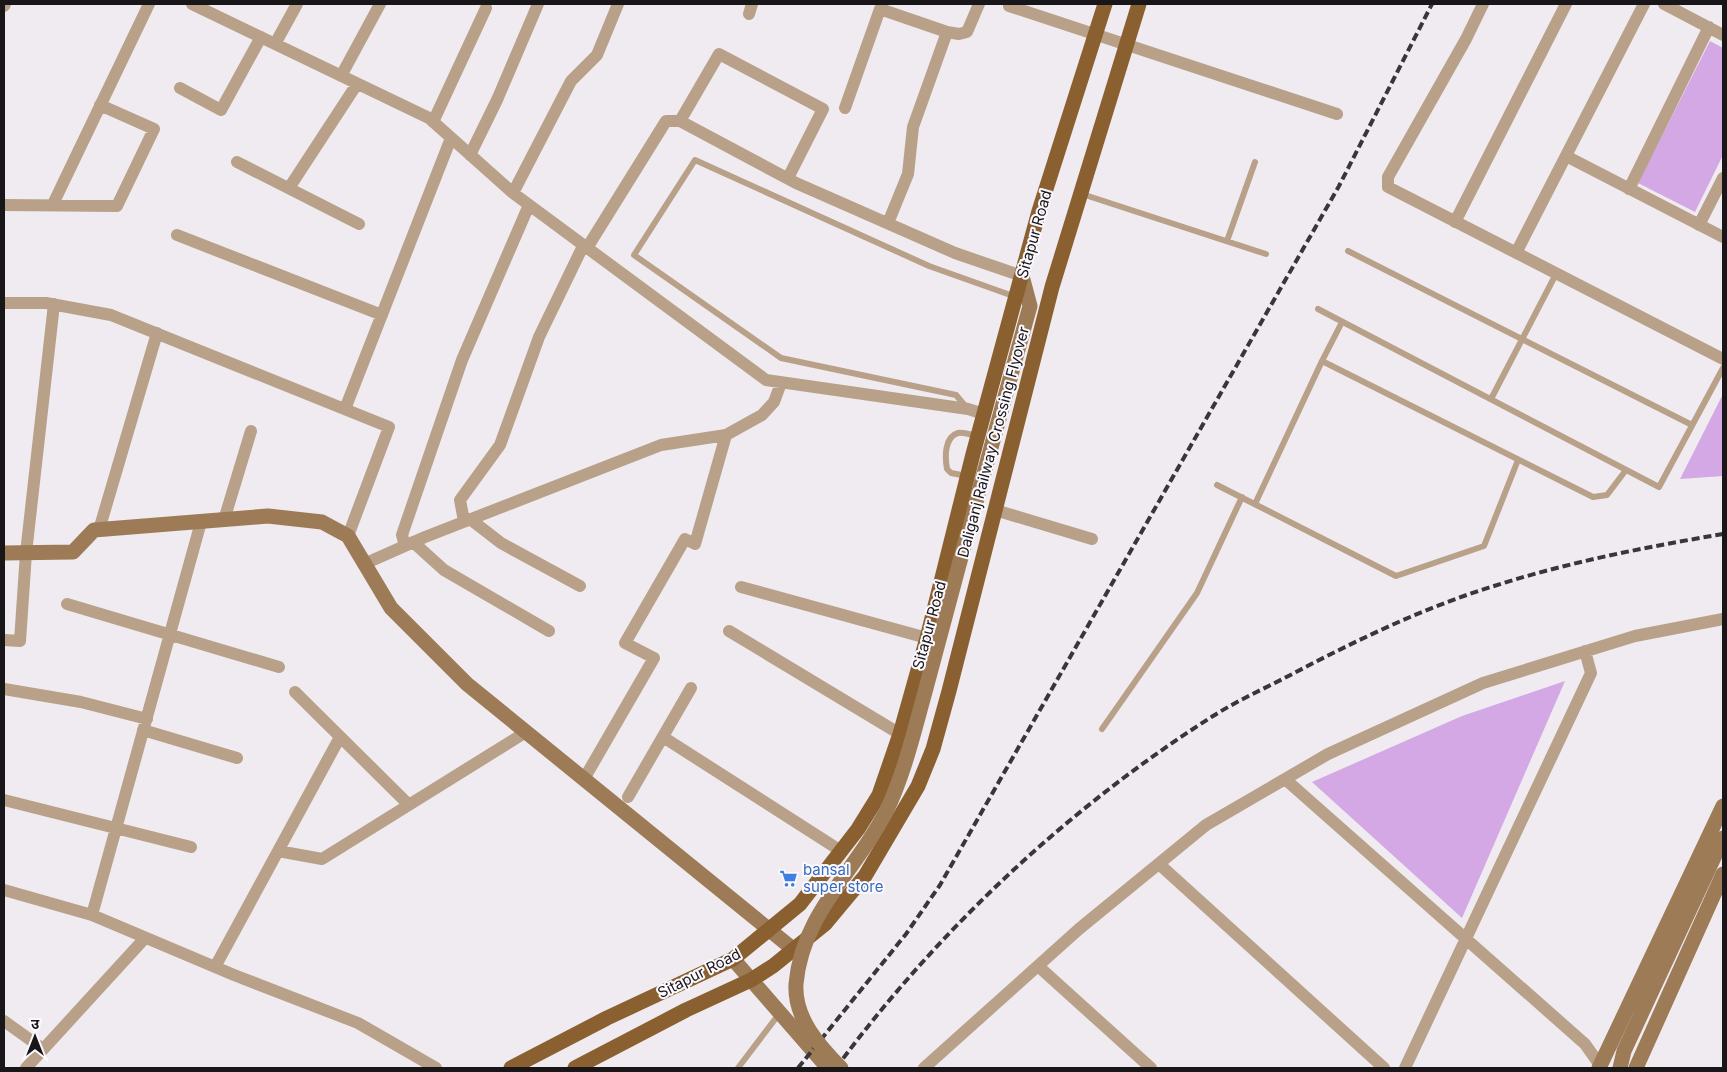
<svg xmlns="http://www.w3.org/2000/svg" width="1727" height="1072" viewBox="0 0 1727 1072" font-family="Inter,'Noto Sans Devanagari',sans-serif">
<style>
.green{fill:#d4a8e5}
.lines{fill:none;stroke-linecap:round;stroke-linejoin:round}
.lane{stroke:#b8a188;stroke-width:6}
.street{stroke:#b8a188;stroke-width:12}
.secondary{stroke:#9d7b56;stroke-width:15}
.primary{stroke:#8a6030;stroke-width:15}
.rail{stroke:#383638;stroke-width:4;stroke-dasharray:8 4;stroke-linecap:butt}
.secondary-bridge{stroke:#9d7b56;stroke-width:15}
.labels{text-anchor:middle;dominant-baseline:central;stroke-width:4;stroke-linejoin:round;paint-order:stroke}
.street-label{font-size:15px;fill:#181618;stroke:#fcf9fe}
.shop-label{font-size:15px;fill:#366cbe;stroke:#fcf9fe;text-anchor:start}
</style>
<rect width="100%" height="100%" fill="#efebf0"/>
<!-- green -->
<path class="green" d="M1710,41L1723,48V155L1695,212L1638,183Z
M1723,394V476L1680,479Z
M1565,681L1462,918L1312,782L1462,716Z"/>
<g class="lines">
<!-- lane -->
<path class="lane" d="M1082,194L1266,254
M1227,241L1255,162
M1348,251L1692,425
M1318,309L1659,487L1723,368
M1322,361L1593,497L1607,495L1626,470
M1491,399L1556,274
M967,408L956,395L781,358L634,255L695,160L929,266L1016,297
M967,476L951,473L947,469C945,458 944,437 958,433C963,432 972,435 977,436
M1217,485L1396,576L1484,546L1518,460
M1255,504L1322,361L1342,322
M1102,729L1197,593L1242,497
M738,1068L779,1014"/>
<!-- street -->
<path class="street" d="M192,4L429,118L513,193L766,380L968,409L984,414
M1010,4L1009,6L1337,114
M1483,4L1466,39L1388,177V187L1723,359
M1664,4L1723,35
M4,6L5,4
M749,14L752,4
M947,32L959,34L967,32L979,4
M275,44L297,4
M341,76L380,4
M180,88L221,110L261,37
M845,108L880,9L947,32L913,127L908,174L888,223
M680,121L719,54L823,109L788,178
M433,122L486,8
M470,155L497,100L538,4
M1566,156L1723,237
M237,162L359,224
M289,188L357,84
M1629,189L1709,27
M513,193L571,81L597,55L618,4
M53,204L149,4
M4,205L117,206L154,129L100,105
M1455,222L1566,4
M1699,225L1723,178
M177,235L382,315
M587,248L666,121H680L796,183L955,253L1022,276
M1516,253L1644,4
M4,303H46L111,315L389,427L348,536
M345,409L451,138
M995,510L1092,539
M470,519L501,543L580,586
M224,520L251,431
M464,521L460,500L500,445L539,337L583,246
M99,530L157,333
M413,542L444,570L549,631
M405,546L402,535L462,360L529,205
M364,564L425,537L661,445L726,435L762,415L774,402L781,383
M741,587L927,638
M67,604L279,667
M729,631L900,734
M4,640L20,641L26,553L54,304
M4,689L81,702L147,719
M295,692L409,805
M143,730L237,758
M663,737L841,851
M584,779L654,658L625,643L685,539L695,544L726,435
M1285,779L1585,1044L1602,1068
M628,797L691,688
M4,800L191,847
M278,851L322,859L526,732
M1159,864L1384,1068
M4,890L92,915L234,975L358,1023L436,1068
M92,915L201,522
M1038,966L1151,1068
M215,967L340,737
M4,1021L43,1049
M26,1068L145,938
M924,1068L1079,929L1206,825L1328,754L1483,683L1635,636L1723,619
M1405,1068L1591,673L1585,651"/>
<!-- secondary -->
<path class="secondary" d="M967,535L1030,306L1022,276
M4,553L73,552L94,530L268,516L322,522L348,536L391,608L467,684L793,949
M733,959L828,1068
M1599,1068L1723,806
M1620,1068L1624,1051L1723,838
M1636,1068L1723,874"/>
<!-- primary -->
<path class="primary" d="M511,1068L607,1018L733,959L800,904L858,829L879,795L900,734L927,638L973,454L1039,211L1105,4
M575,1068L686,1010L751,980L773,966L825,924L865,876L918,786L933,749L949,691L1052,287L1139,4"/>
<!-- rail -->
<path class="rail" d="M798,1068L906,934L940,885L1339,186L1432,4
M836,1068C938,930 1068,808 1213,716C1240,699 1270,686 1298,671C1361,638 1426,607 1494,586C1569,562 1646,547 1723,534"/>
<!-- secondary-bridge -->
<path class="secondary-bridge" d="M841,1068C819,1046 794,1018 796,984C802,910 863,865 891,801C906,766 915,728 925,692C939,640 953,587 967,535"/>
</g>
<!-- icons -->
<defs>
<symbol id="supermarket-bare" viewBox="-9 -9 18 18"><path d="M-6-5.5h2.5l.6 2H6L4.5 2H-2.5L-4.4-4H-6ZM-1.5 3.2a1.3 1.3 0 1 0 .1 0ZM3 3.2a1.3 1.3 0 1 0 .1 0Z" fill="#3f7fe0" stroke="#fcf9fe" stroke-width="2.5" paint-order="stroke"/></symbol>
</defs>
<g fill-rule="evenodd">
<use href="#supermarket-bare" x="776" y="866" width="25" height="25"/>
</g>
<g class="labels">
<!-- street labels -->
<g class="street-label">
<text transform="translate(1034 234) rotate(-74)">Sitapur Road</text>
<text transform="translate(993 442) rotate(-75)">Daliganj Railway Crossing Flyover</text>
<text transform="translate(929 625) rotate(-75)">Sitapur Road</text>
<text transform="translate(699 973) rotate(-27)">Sitapur Road</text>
</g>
<!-- shop labels -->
<g class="shop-label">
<text x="803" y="869">bansal<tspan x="803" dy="17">super store</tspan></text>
</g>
</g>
<!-- border -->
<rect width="1727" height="1072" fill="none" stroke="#181618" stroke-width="10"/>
<!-- north arrow -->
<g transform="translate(35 1037)" stroke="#fcf9fe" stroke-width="4" paint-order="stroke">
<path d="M0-4L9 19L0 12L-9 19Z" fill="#181618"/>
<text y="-8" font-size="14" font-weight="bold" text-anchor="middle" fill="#181618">उ</text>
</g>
</svg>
